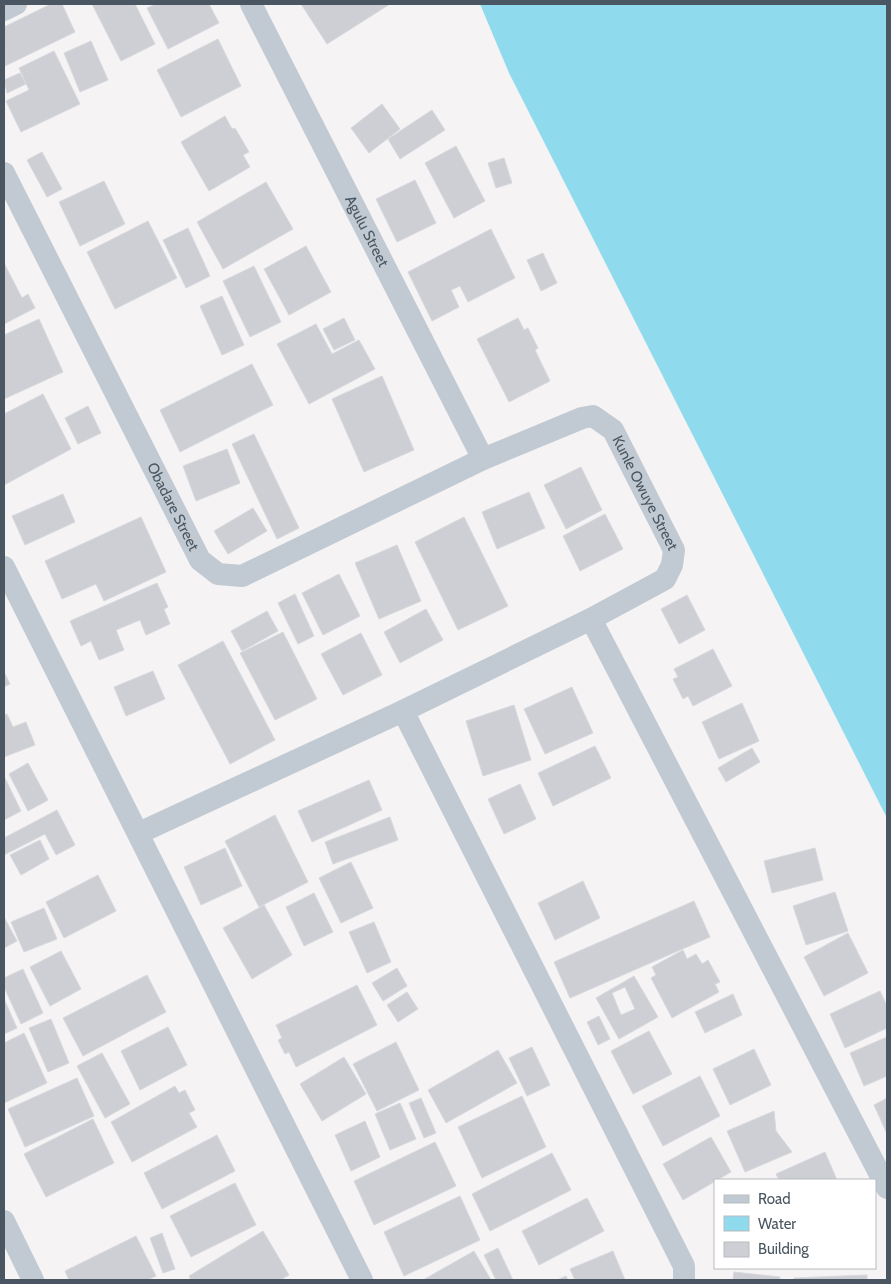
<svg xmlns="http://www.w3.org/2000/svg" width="891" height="1284" viewBox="0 0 891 1284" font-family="Cabin,sans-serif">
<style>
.water{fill:#90daee}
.building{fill:#cdcfd5;stroke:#d7d9de;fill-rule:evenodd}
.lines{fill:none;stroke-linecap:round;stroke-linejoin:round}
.street{stroke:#c1cad2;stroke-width:22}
.labels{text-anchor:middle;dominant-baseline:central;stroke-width:4;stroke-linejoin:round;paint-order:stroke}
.street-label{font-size:15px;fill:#4a5661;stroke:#fff}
</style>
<rect width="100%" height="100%" fill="#f5f3f3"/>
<!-- water -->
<path class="water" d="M480,4H887V818L509,73Z"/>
<!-- building -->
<path class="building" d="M51,4H62L75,32L5,66L4,27Z
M92,4H135L155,44L121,61Z
M156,4H209L219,23L168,49L147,8Z
M301,4H390L327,44Z
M218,39L241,86L181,117L157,70Z
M91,41L108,80L80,92L64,53Z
M54,51L80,104L21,132L6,101L29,90L19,68Z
M20,73L26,84L7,93L4,80Z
M382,104L400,129L369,153L351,128Z
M432,110L445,130L400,159L388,139Z
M225,116L232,129L235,128L249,152L243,155L250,167L209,191L181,142Z
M456,146L485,201L454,218L425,163Z
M42,152L62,189L47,197L27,160Z
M504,158L512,183L496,188L488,163Z
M415,180L436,223L397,242L376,199Z
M104,181L125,224L80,246L59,202Z
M266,182L293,229L223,269L197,222Z
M148,221L177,278L115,309L87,252Z
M188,228L210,276L186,288L163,240Z
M491,229L515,278L468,302L460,286L451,290L459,307L432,321L408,272Z
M306,246L331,292L289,315L264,269Z
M543,253L557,283L541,291L527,260Z
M4,263L22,298L28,294L35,308L4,324Z
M254,266L281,322L250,337L223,281Z
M222,296L244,345L222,355L200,306Z
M344,318L355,340L334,350L323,329Z
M518,318L524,330L528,328L538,348L535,350L550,381L509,402L477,339Z
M39,319L63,372L4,399V335Z
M316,324L332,354L359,340L375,369L309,404L277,344Z
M252,364L273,405L180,452L160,410Z
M382,376L414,450L364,472L332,399Z
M43,394L71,449L4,485V414Z
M88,406L101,433L78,444L65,418Z
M254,434L299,528L277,539L232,444Z
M227,449L240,483L196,501L183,466Z
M581,467L602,510L566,529L544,485Z
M529,492L545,528L497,549L482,512Z
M63,494L75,522L25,545L12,516Z
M253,508L267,531L228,554L214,531Z
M605,514L623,549L580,571L563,536Z
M141,517L166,572L104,601L96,584L62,599L45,561Z
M464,517L508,606L458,630L415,542Z
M397,545L421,601L379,619L355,563Z
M339,574L360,616L323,635L302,593Z
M157,583L168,607L164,609L170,624L146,635L140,620L116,630L124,650L99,660L91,641L81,646L70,621Z
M295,594L314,636L298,644L278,603Z
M687,595L705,630L679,644L661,609Z
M426,609L443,640L400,663L384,632Z
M267,611L278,631L242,651L231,631Z
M283,632L317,699L275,720L240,653Z
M361,633L382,675L343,695L321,654Z
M223,641L275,740L230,764L178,665Z
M713,649L732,686L693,706L688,696L683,699L673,679L678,677L674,669Z
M153,671L165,699L126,716L114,687Z
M4,672L10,684L4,687Z
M572,687L593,733L545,754L524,709Z
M742,703L759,741L719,759L702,722Z
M514,705L531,760L483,776L466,721Z
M7,714L13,727L26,722L35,745L4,757V715Z
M595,746L611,778L553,806L538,773Z
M752,748L760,762L726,782L718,768Z
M28,763L48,800L28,811L9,774Z
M4,776L21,811L4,820Z
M369,780L382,810L312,842L298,811Z
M520,784L536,819L504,834L488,799Z
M57,810L75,845L56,855L45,834L4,855V838Z
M275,815L308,882L259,907L225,841Z
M390,817L398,840L333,864L325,842Z
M40,840L49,859L21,875L10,855Z
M225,848L242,886L201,905L184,867Z
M815,848L823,880L772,893L764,861Z
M351,862L373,908L341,923L319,878Z
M98,875L116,911L64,938L46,902Z
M583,881L600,918L555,940L538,903Z
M835,892L848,931L806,945L793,906Z
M314,893L333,932L304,946L286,907Z
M694,901L710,937L570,998L554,962Z
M264,905L292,955L252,979L223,928Z
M44,908L57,939L24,952L11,922Z
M4,917L17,941L4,948Z
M374,922L391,962L367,973L349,932Z
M848,933L868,973L824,996L804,957Z
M683,950L687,959L696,954L702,964L708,960L720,982L715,984L719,992L672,1018L651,978L656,975L652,967Z
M61,951L81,989L50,1006L30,967Z
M397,968L407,986L383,1001L372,983Z
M23,969L43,1013L21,1024L4,987V978Z
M147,975L166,1012L83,1056L63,1018Z
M634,976L658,1017L619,1039L596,998ZM625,987L635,1009L621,1015L612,993Z
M357,985L377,1025L296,1067L289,1052L285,1054L278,1040L282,1038L276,1025Z
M880,991L887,1006V1028L845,1048L830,1014Z
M407,992L418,1009L398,1022L387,1005Z
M733,994L742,1015L705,1033L695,1012Z
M4,999L17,1028L4,1034Z
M599,1016L610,1039L598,1045L587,1022Z
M51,1019L69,1063L48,1072L29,1028Z
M168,1027L187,1065L140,1090L121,1051Z
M649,1031L672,1074L633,1094L611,1051Z
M24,1033L47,1083L4,1103V1043Z
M887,1037V1076L864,1086L850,1053Z
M396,1042L419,1090L377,1111L353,1064Z
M532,1047L550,1085L527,1096L509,1058Z
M754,1049L771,1085L730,1105L713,1069Z
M498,1050L517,1083L446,1123L428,1090Z
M102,1053L130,1104L105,1118L77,1066Z
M344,1057L366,1094L322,1121L300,1084Z
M700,1076L720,1116L663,1146L642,1106Z
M77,1078L94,1116L25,1147L8,1109Z
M175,1086L179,1093L185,1090L195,1110L189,1113L197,1127L132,1162L111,1122Z
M522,1096L546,1147L482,1178L458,1127Z
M421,1098L436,1133L424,1138L409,1103Z
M887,1098V1134L874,1105Z
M400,1103L416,1139L390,1150L375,1114Z
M774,1111L776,1131L792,1152L745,1172L727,1131Z
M93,1119L114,1163L46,1197L24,1154Z
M365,1121L380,1157L351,1171L335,1135Z
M217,1135L235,1171L162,1209L144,1173Z
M711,1137L731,1172L683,1200L663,1164Z
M435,1142L456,1186L374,1225L354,1181Z
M825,1152L837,1180H779L776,1174Z
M552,1153L571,1190L490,1231L472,1194Z
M235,1183L256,1225L191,1257L170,1216Z
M460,1196L480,1240L404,1276L384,1232Z
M587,1198L604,1231L539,1265L522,1231Z
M263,1231L289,1275L280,1280H191L189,1276Z
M162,1233L175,1269L163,1273L150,1238Z
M136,1236L156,1276L147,1280H69L65,1271Z
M498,1248L513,1280H496L484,1255Z
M474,1251L491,1280H423Z
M613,1251L625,1280H575L570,1269Z
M734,1272L780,1277V1280H733Z
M867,1275V1280H794V1278Z
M566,1276L568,1280H557Z"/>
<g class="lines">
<!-- street -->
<g class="street">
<path id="s1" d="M251,4L483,459"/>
<path d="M4,10L16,4"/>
<path id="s2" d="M4,173L200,560L218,574L242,576L483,459L582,418L593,416L613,430L674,550L672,565L665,579L591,619L403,711L139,833"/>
<path d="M4,567L362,1280"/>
<path d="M591,619L887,1188"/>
<path d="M403,711L684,1266V1280"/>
<path d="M4,1221L33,1280"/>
</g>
</g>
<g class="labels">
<!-- street labels -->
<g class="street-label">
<text stroke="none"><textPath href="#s1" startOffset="255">Agulu Street</textPath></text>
<text stroke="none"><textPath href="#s2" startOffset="962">Kunle Owuye Street</textPath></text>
<text stroke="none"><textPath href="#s2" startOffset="374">Obadare Street</textPath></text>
</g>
</g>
<!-- border -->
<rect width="891" height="1284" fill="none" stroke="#4a5661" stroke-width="10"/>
<!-- legend -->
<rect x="714" y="1179" width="162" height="90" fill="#ffffff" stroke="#b7bbc0"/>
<rect x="724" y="1195" width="25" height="8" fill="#c1cad2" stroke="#b7bbc0"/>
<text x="758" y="1204" font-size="15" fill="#4a5661">Road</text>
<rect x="724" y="1216" width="25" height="15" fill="#90daee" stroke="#b7bbc0"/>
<text x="758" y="1229" font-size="15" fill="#4a5661">Water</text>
<rect x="724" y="1242" width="25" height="15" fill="#cdcfd5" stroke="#b7bbc0"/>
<text x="758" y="1254" font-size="15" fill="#4a5661">Building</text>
</svg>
